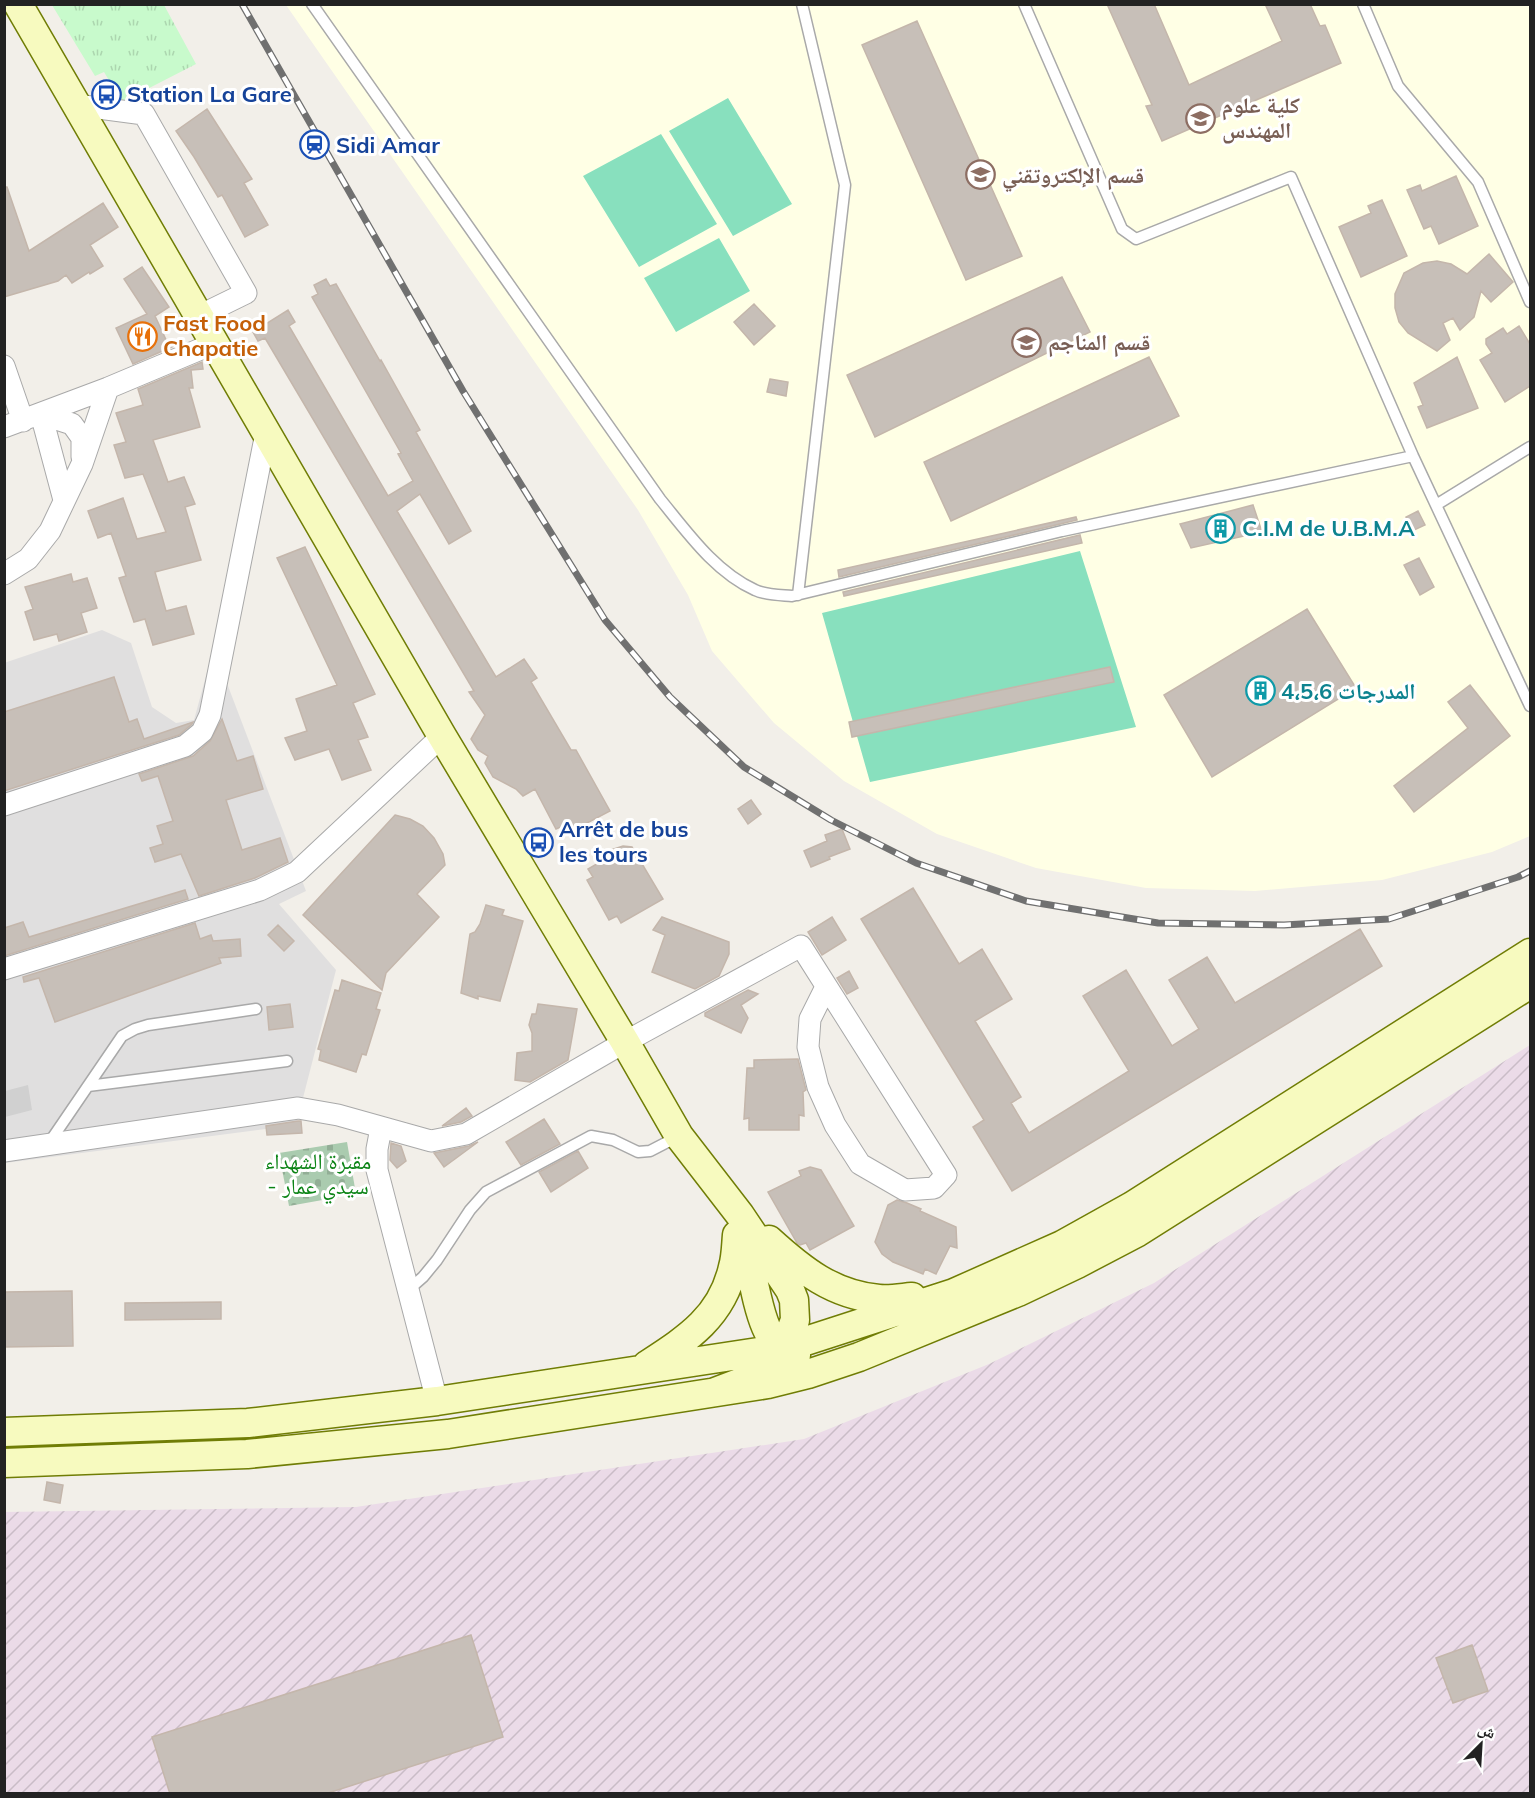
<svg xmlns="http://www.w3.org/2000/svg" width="1535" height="1798" viewBox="0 0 1535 1798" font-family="Mulish,'Noto Naskh Arabic',sans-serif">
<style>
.residential{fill:#e0dfdf}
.industrial{fill:url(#industrial-furrows)}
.education{fill:#ffffe5}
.religious{fill:#d0d0d0}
.cemetery{fill:url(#cemetery-stones)}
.park{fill:url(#park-tufts)}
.pitch{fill:#88e0be}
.building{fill:#c7bfb8;stroke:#c4b6ab;stroke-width:1.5}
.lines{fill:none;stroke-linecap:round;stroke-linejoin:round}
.lane-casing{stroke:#a9a9a9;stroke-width:13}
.street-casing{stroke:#a9a9a9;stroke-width:23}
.secondary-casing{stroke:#707d05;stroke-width:31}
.lane{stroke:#fff;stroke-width:10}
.street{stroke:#fff;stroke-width:21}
.secondary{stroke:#f7fabf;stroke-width:28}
.rail-casing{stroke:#707070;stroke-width:7}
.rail{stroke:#fff;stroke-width:4.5;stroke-dasharray:14;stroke-linecap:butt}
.labels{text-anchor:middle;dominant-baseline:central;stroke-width:6;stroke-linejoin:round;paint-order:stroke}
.transit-label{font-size:22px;font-weight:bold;fill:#164399;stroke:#fff;text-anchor:start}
.education-label{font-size:22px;font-weight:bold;fill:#785e54;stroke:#fff;text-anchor:start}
.food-label{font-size:22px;font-weight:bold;fill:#c56008;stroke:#fff;text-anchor:start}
.culture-label{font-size:22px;font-weight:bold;fill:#0d838f;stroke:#fff;text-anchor:start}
.park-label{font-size:22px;fill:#0c8416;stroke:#fff}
</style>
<defs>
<pattern id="industrial-furrows" width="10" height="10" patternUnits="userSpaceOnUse" patternTransform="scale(1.5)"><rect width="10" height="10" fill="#ebdbe8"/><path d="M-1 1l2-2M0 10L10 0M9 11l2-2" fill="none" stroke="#c9bcc7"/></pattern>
<pattern id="cemetery-stones" width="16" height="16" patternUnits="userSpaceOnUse" patternTransform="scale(1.5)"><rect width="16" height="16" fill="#aacbaf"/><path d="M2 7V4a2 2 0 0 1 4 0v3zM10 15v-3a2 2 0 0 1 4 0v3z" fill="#92ae96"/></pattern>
<pattern id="park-tufts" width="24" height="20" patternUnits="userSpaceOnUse" patternTransform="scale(1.5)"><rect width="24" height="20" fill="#c8facc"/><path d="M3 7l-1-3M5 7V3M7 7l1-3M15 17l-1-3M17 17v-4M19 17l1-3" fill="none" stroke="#acd6af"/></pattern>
</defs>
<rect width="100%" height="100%" fill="#f2efe9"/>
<!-- residential -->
<path class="residential" d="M102,630L131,643L152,707L176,723L194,720L209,665L228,686L306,891L279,904L336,970L296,1125L5,1163L4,663Z"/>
<!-- industrial -->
<path class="industrial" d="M1530,1045V1793H5L4,1512L356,1507L804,1439L989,1364L1154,1283Z"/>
<!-- education -->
<path class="education" d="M286,5H1530V836L1492,852L1382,880L1255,891L1146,888L1036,868L937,834L844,781L774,723L712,651L688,595L638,510Z"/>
<!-- religious -->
<path class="religious" d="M28,1085L32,1110L5,1117V1091Z"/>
<!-- cemetery -->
<path class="cemetery" d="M347,1142L356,1194L289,1206L279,1153Z"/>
<!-- park -->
<path class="park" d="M52,5H164L196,64L122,102L104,72L95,76Z"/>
<!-- pitch -->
<path class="pitch" d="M728,98L792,204L733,236L669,131Z
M661,134L717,224L639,267L583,176Z
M719,238L750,291L676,332L644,278Z
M1080,551L1136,727L870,782L822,613Z"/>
<!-- building -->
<path class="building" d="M1107,4H1154L1189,85L1282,41L1265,4H1310L1320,26L1325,25L1341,63L1162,141L1146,106L1152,105Z
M917,21L1022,256L966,280L862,45Z
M207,109L252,179L244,183L268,225L245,237L222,195L218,197L194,157L176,131Z
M1456,176L1478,226L1439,244L1431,226L1424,229L1407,190L1420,185L1422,191Z
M4,187H7L29,251L103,203L118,227L90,245L103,266L90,274L89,272L72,283L66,275L58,281L4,297Z
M1382,200L1407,256L1361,277L1339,227L1371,213L1368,206Z
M1489,254L1513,282L1491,302L1481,291L1474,317L1460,330L1453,318L1443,323L1450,340L1437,351L1408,333L1399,322L1395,308V294L1404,273L1423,263L1437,261L1451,264L1467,274Z
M142,267L169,307L155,316L168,344L183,342L133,364L116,328L147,314L124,279Z
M1062,277L1090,332L875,437L847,375Z
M326,279L330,286L336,284L380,361L381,360L420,430L416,432L471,531L449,544L420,494L397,511L496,677L524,659L537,678L531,682L571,750H576L610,811L568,833L563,826L556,829L535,789L523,796L516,789L493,777L485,763L488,756L478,750L471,739L485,715L469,692L474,691L265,338L258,341L253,332L288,310L295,322L289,326L388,496L413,481L398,454L401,453L312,297L318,294L314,285Z
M754,304L775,326L754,345L734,322Z
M1519,326L1530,344V386L1505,402L1480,360L1492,353L1486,344V339L1503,328L1507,334Z
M1149,357L1179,416L951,521L924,462Z
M1457,357L1478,408L1427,428L1418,407L1423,405L1414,383Z
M202,362L203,369L191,370L193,388H189L200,427L153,440L168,482L184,477L195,504L185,507L201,560L155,572L166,611L186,606L194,634L153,645L145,619L134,622L119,578L126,576L111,533L98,538L88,511L123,498L137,539L166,532L143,474L125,478L114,445L126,442L116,413L143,405L138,389Z
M770,379L788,382L786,396L767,392Z
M1253,505L1262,532L1191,548L1180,524Z
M1418,511L1425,525L1412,531L1406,517Z
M1076,517L1077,520L839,577L838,570Z
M1080,535L1082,543L844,596L843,592Z
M305,547L375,694L353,703L368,737L358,740L371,770L342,780L329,749L295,760L285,738L307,731L296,699L337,685L277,558Z
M1419,558L1434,587L1420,595L1404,565Z
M71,574L73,582L87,578L97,608L81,613L87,632L59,641L57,634L34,640L25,612L33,609L25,587Z
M1307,609L1356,688L1212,777L1164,695Z
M1110,667L1114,682L852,737L849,722Z
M114,677L129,722L137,719L144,739L193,722L192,724L179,735L4,791V712Z
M1470,685L1510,736L1414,812L1394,786L1468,728L1448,702Z
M222,719L237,761L253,756L263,789L226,800L242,850L280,838L288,862L255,878L199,896L181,854L155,862L150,848L163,844L157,826L173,821L158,776L142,781L139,774L193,756L210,741Z
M751,800L761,814L748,824L738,809Z
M395,815L410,819L423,826L434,838L443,854L445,865L417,894L439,917L386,973L382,990L303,915Z
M842,829L850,849L829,857L830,859L811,867L804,851L827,841L825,835Z
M623,846L632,847L663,899L621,923L617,916L609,920L587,880L593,877L588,869L614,854L611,850Z
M913,888L959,964L982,949L1012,999L975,1021L1021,1097L1011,1103L1029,1133L1129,1071L1083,996L1126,970L1172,1046L1199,1029L1169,980L1207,957L1235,1003L1360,929L1382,966L1012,1191L973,1127L984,1120L861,919Z
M185,890L188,899L4,956V928L23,922L29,937Z
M486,905L504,910L502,915L523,921L500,1001L478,996V999L461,993L470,934L475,932L480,924Z
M662,917L729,942V954L719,976L695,989L652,972L665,935L653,930Z
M832,917L846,940L822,955L808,932Z
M195,923L200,939L211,935L213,941L240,939L241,956L219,958L221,963L55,1022L39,978L24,982L23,977Z
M278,925L294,941L284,951L268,935Z
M849,971L858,988L847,994L837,978Z
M342,980L381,993L376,1009L380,1010L366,1055L362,1054L356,1072L319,1060L321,1050L318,1049L335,990L339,991Z
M748,990L758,994L741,1005L748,1018L741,1033L705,1016V1013Z
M290,1004L293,1027L269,1030L267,1007Z
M538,1004L577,1009L568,1060L530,1082L515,1080L517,1053L532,1051V1033L529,1025L532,1014H536Z
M798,1059L806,1090L803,1092L804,1116L799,1115V1130H749V1118L744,1119L747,1068H754V1060Z
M466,1108L472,1116L461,1122L442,1126Z
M544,1119L560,1144L521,1165L506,1142Z
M298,1121H301L302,1133L267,1135L266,1126Z
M478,1142L444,1167L434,1153L469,1146Z
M391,1143L401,1146L406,1161L397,1168L390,1160Z
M578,1151L588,1168L551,1192L539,1172Z
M810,1167L821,1170L854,1226L810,1250L806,1243L800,1245L797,1243L768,1192L801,1176L799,1171Z
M897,1200L907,1203L921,1209L920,1211L956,1227L957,1248L950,1246L936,1274L925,1269L923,1274L893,1262L882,1254L875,1242L888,1205Z
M72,1291L73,1346L4,1347V1292Z
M221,1302V1319L125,1320V1303Z
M47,1482L63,1485L60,1503L44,1500Z
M471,1635L503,1737L325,1794H170L152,1737Z
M1472,1645L1488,1691L1453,1703L1436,1658Z"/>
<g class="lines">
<defs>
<path id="lane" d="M312,4L660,499C687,532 715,572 755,590C765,595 781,595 792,596L1062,531L1413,456
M1024,4L1122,229L1136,239L1291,177L1413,456L1530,706
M1363,4L1398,86L1478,182L1530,302
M1436,505L1530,447
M798,595L845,185L802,4
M88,1086L287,1061
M49,1143L122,1036L135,1029L148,1025L256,1009
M407,1291L423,1277L437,1260L470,1210L486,1192L591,1136L613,1140L638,1152L650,1151L679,1136"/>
<path id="street" d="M76,105L144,114L246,293L199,316
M4,366L23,421
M41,414L64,500
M41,414L72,424L82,438V457
M4,427L108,388L215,343
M4,574L28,559L50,531L82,464L108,388
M4,805L185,746L202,732L210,715L266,433
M4,969L260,890L297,872L442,736
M381,1128L377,1149V1170L437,1401
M4,1151L298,1108L338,1115L431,1141L466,1134L625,1042L801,946L946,1175L934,1188L905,1190L860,1164L835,1125L818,1087L808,1047L810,1019L826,987"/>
<path id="secondary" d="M18,4L442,736L625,1042L679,1136L740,1215L790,1290L794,1300L795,1320L779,1362L765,1373L715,1392
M744,1232C749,1256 758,1323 773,1339C780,1346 788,1351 796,1355
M769,1240C802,1270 833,1295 879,1299C890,1300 901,1298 912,1297
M647,1365C687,1339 722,1317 733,1267C736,1257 736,1246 737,1235
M4,1432L248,1423L437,1401L784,1348L954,1293L1062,1245L1132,1206L1530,953
M4,1463L247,1454L448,1434L768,1384L808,1374L859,1357L1018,1292L1077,1264L1138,1232L1530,984"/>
</defs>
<!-- lane casing -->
<use href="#lane" class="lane-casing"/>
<!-- street casing -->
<use href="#street" class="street-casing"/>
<!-- secondary casing -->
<use href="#secondary" class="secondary-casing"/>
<!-- lane -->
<use href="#lane" class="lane"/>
<!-- street -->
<use href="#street" class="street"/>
<!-- secondary -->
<use href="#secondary" class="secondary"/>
<defs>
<path id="rail" d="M242,4L463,391L605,620L670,697L744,767L831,820L916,863L1026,901L1158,923L1284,925L1389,919L1518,877L1530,871"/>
</defs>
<!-- rail casing -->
<use href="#rail" class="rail-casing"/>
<!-- rail -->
<use href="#rail" class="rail"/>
</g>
<!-- icons -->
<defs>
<symbol id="bus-ring" viewBox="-11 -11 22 22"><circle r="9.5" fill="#fff" stroke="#1a4fb4" stroke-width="1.5"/><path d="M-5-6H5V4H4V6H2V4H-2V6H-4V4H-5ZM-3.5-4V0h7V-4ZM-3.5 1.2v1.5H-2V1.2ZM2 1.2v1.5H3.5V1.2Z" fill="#1a4fb4"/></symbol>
<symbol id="university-ring" viewBox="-11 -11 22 22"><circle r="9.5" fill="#fff" stroke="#8d6e63" stroke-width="1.5"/><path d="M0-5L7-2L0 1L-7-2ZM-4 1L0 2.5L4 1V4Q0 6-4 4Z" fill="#8d6e63"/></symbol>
<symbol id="station-ring" viewBox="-11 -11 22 22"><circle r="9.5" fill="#fff" stroke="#1a4fb4" stroke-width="1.5"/><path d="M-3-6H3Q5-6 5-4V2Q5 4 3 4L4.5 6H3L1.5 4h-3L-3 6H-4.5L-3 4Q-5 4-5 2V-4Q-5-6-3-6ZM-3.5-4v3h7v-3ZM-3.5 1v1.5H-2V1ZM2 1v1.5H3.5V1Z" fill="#1a4fb4"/></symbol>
<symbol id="restaurant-ring" viewBox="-11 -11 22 22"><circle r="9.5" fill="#fff" stroke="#e8710a" stroke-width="1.5"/><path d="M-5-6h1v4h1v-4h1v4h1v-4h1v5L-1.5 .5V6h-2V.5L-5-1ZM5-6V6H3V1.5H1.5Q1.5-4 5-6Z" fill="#e8710a"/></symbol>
<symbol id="building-ring" viewBox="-11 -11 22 22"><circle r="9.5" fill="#fff" stroke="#0f9aa8" stroke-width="1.5"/><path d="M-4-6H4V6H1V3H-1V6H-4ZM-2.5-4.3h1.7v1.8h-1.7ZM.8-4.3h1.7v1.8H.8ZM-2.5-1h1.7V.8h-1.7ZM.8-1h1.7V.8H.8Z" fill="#0f9aa8"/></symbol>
</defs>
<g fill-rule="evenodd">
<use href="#bus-ring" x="90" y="78" width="33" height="33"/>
<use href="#university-ring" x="1184" y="102" width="33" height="33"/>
<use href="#station-ring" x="298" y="128" width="33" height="33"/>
<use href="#university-ring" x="964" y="158" width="33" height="33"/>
<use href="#restaurant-ring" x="126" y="320" width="33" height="33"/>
<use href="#university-ring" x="1010" y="326" width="33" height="33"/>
<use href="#building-ring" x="1204" y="512" width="33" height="33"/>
<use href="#building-ring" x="1244" y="674" width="33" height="33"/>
<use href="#bus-ring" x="522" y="826" width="33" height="33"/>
</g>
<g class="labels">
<!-- transit labels -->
<g class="transit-label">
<text x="127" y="94">Station La Gare</text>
<text x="336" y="145">Sidi Amar</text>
<text x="559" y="829">Arrêt de bus<tspan x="559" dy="25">les tours</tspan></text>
</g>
<!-- education labels -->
<g class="education-label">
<text x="1222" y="105">كلية علوم<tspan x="1222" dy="25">المهندس</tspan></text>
<text x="1002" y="175">قسم الإلكتروتقني</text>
<text x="1048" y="342">قسم المناجم</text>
</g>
<!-- food labels -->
<g class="food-label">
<text x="163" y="323">Fast Food<tspan x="163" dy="25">Chapatie</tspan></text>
</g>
<!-- culture labels -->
<g class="culture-label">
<text x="1242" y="528">C.I.M de U.B.M.A</text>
<text x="1281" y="691">المدرجات 4،5،6</text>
</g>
<!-- park labels -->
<g class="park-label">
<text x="318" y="1161">مقبرة الشهداء<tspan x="318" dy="25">- سيدي عمار</tspan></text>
</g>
</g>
<!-- border -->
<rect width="1535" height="1798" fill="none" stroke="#222222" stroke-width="12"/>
<!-- north arrow -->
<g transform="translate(1481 1744) rotate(24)" stroke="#ffffff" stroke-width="4.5" paint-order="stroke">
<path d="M0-4.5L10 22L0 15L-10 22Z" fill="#222222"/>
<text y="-9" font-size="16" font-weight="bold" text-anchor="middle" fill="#222222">ش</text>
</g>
</svg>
